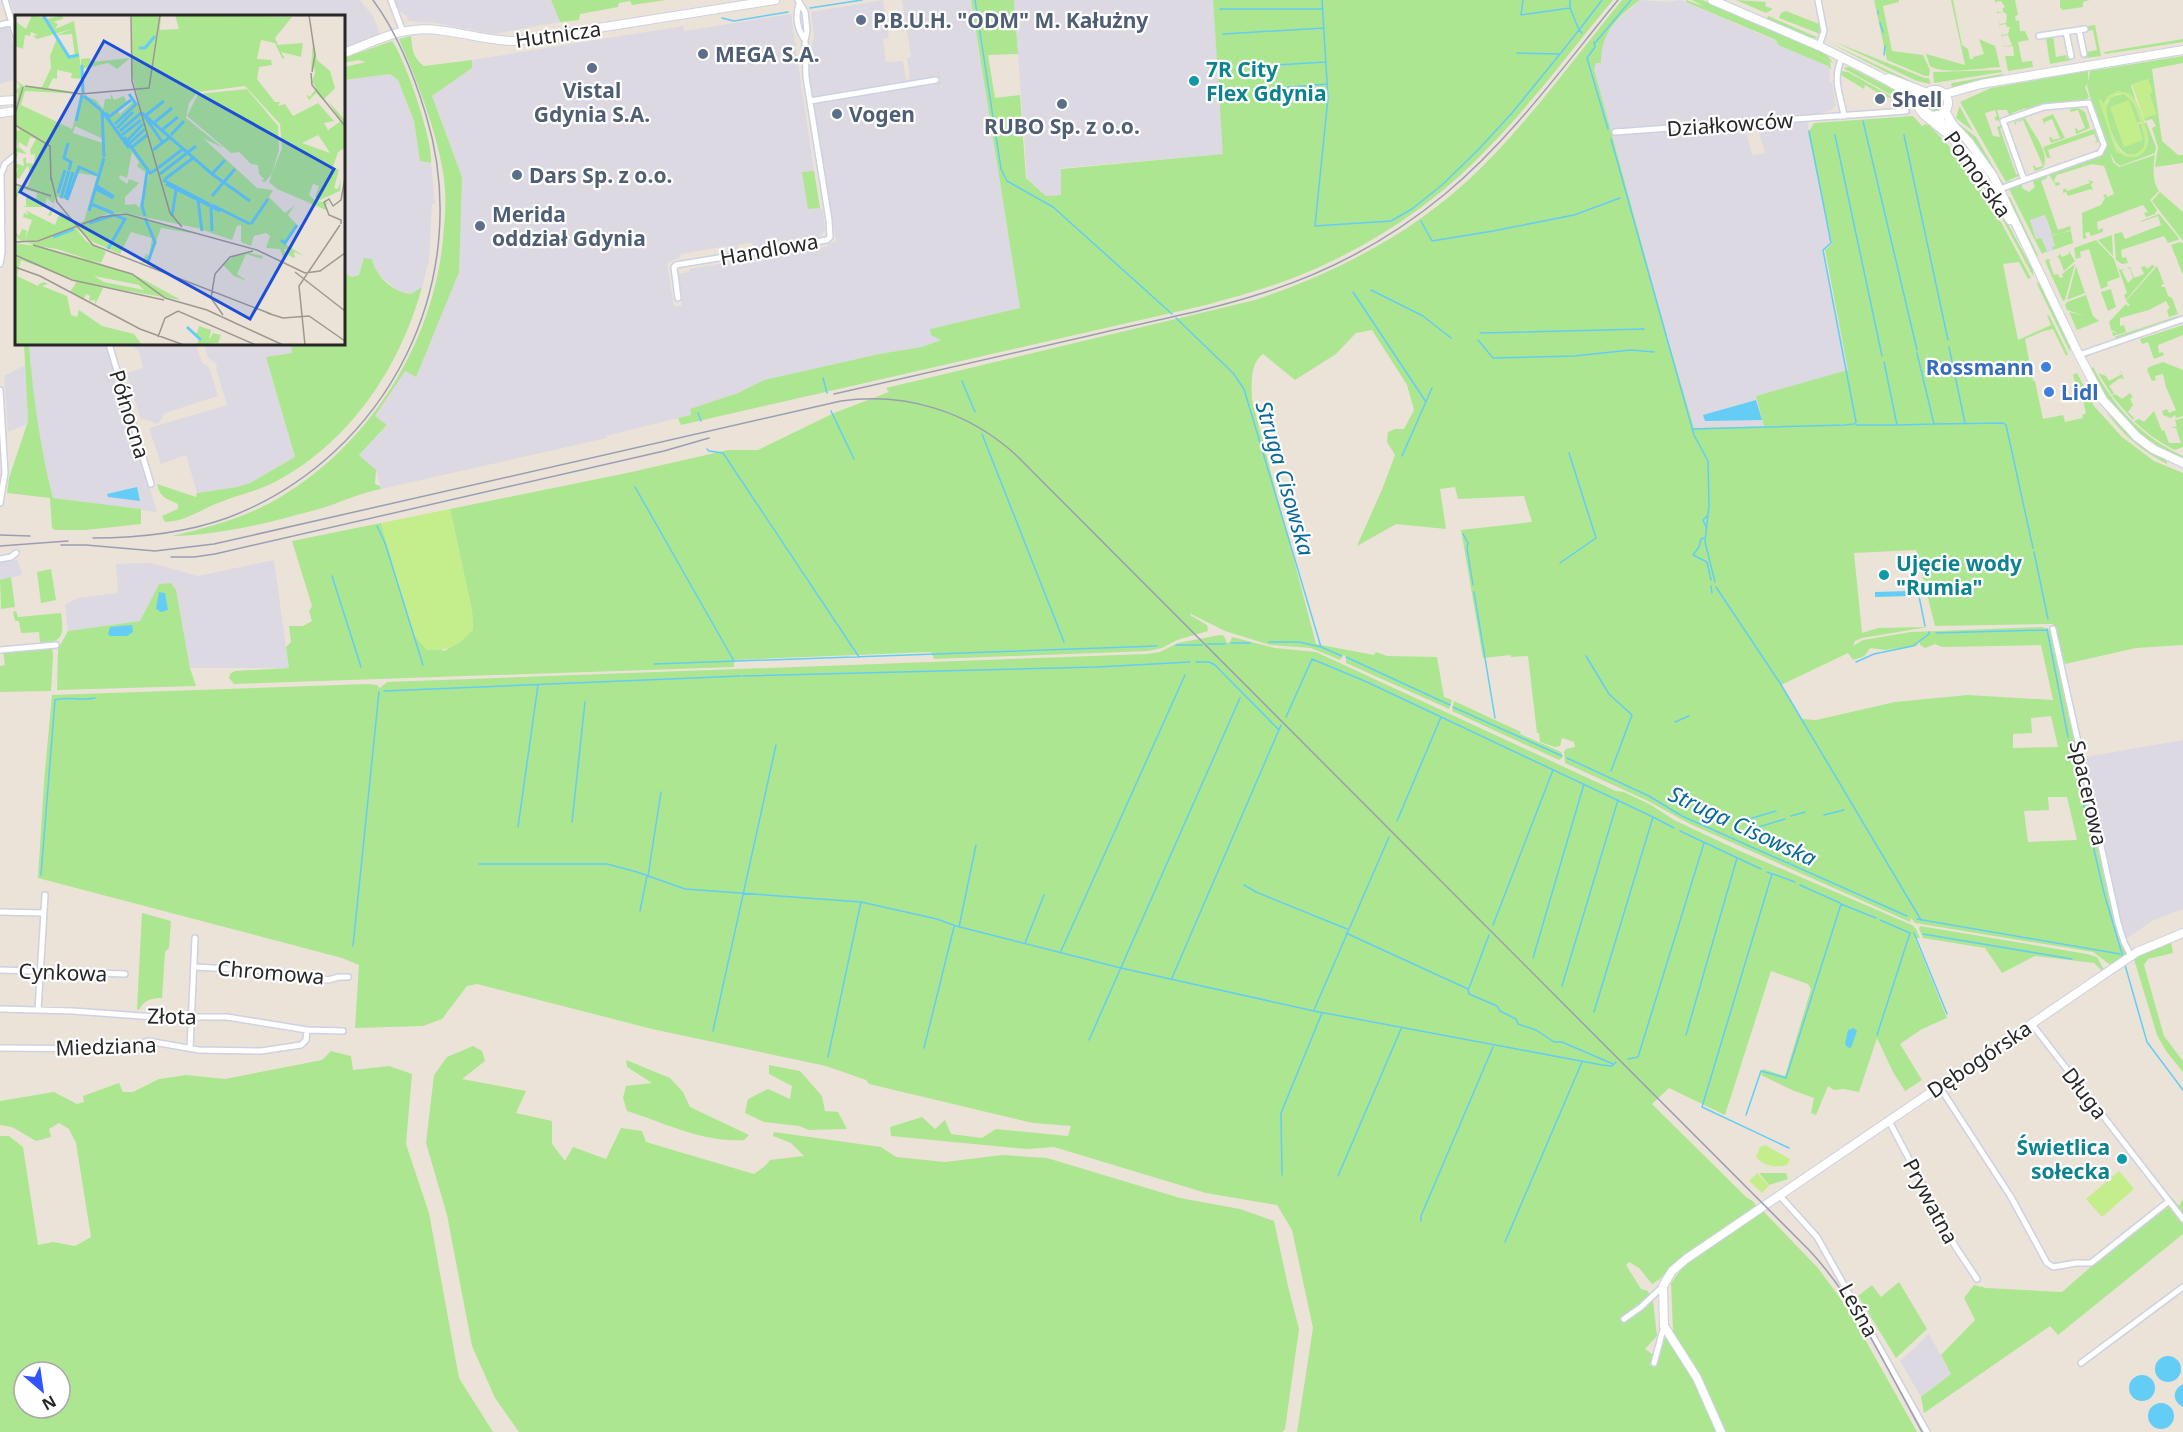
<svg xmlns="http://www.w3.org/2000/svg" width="2183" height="1432" viewBox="0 0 2183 1432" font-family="'Noto Sans',sans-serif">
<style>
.industrial{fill:#dcd9e3;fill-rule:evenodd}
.green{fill:#ade690;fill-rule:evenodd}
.pitch{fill:#c3ee8b;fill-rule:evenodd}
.water{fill:#63cdf5}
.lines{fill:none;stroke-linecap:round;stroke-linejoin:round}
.stream{stroke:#63cdf5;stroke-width:1.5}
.street-casing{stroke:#cdd1e2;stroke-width:8}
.secondary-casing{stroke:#cdd1e2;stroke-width:10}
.street{stroke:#fff;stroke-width:5}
.secondary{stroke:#fff;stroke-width:8}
.rail{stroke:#9b9eb3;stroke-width:1.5}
.service-dot{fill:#5c6f8a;stroke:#fff;stroke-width:2}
.culture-dot{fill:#0f9aa8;stroke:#fff;stroke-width:2}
.shop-dot{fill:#3f7fe0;stroke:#fff;stroke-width:2}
.labels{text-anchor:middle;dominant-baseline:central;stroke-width:4.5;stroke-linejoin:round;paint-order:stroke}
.service-label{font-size:21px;font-weight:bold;fill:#4e5e75;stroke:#fff;text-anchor:start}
.street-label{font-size:21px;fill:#272727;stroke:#fff}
.culture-label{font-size:21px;font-weight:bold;fill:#0d838f;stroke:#fff;text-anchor:start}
.shop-label{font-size:21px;font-weight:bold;fill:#366cbe;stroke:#fff;text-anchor:end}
.water-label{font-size:22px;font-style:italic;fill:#06689d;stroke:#fff}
.inset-river{fill:none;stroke:#63cdf5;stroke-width:3}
.inset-road{fill:none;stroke:#9d9891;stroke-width:1.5}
.view{fill:#1d4ed8;fill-opacity:0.15;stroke:#1d4ed8;stroke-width:3}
.inset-edge{fill:none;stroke:#272727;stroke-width:3}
</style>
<rect width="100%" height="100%" fill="#ebe3d8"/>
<!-- industrial -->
<path class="industrial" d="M10,0H360L374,18L380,35L344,49V16H16V19Z
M394,0H551L560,22L494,34L436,23L409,21L407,16L399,11Z
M883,0L889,38L883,39L886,62L903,61L906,80L910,79L907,58L911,57L902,0H971L1020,308L930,329L941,340L922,347L879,354L764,380L738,393L690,410L691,415L606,436L607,438L381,489L376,470L359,455L387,426L375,417L405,370L416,377L462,177L432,96L472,68V60L683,26L684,31L791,14L819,206L823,211L825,231L817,239L754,248L752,243H747L738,245L737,251L728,252L727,246L681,254L680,257L667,263L674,307L682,305L678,274L689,272V269L797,251L799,253L804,252L806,250L828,246V244L836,241L810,80L811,49L814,34L811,12Z
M1014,0H1213L1224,154L1061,168V195L1046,196L1027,178Z
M1640,0L1667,2L1681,0L1776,41L1778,45L1829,66L1830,75L1829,81L1832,83L1836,105L1830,111L1806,116L1832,245L1824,251L1859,423L1694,429L1667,336L1594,69L1596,63L1601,62V45L1613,25ZM1757,126L1765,153L1752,155L1745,127Z
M8,26L16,55V79L0,84V28Z
M390,74L398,80L414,121L420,161L431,163L435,203L432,204L429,261L422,287L411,294L400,292L381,277L376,270L372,259L360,269L359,275L352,277L344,273V80Z
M2045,215L2055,246L2053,250L2046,253L2037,240L2030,220Z
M29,344H105L157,512L53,498L40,445L34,408Z
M130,344H196L202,363L209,367L218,396L165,413L158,424L144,419L141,420L126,373L143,368L139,351Z
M204,344H291L292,353L266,357L295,457L250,483L237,487L197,493L186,455L161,464L149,428L227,405L216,369L217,364L208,358Z
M25,365L28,421L27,424L8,432L4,376Z
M18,560L22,575L0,580V562Z
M274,560L289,668H190L176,590L171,583L159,584L140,621L68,631L65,605L77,598L118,593L116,564L151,563L198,576Z
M2183,740V909L2152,921L2126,939L2116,902L2085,757Z
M1929,1334L1951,1374L1921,1397L1900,1361Z"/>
<!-- green -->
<path class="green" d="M551,0H666L632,5L630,1L619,3L618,7L580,14L579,20L560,22Z
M971,0H1014L1018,54L988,55L995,98L1020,95L1026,178L1046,196L1061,195V169L1223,154L1213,0H1613C1571,50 1532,104 1486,150C1433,206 1365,250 1293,278C1265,289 1235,297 1206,305L681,425L678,418L691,415L690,409L738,393L764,380L879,354L922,347L941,340L931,335L930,329L1020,308Z
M1622,0H1640C1617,18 1601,32 1601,63H1596L1594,69L1667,336L1694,428L1764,426L1756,396L1848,370L1825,250L1832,244L1808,133L1814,123L1913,116L1922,126L1927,124L1929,125L1950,147L1970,173L1968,176L1970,182H1973V177L2002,224L2031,278L2028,279L2019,262L2003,264L2018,340L2051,325L2047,316L2049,315L2068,354L2066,356L2053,329L2044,331L2025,339L2030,365L2028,366L2029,371L2027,372L2028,375L2032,374L2033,381H2035L2043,419L2063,415L2065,422L2083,418L2082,415L2086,413L2080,387L2077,388L2073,375L2077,373L2094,406L2122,437L2154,461L2183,473V645L2136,648L2065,664L2053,624L1935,626L1916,550L1854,553L1862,633L1878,628L1928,627L1862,638L1855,641L1853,646L1863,640L1911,632L2042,627L2051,630L2128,955L2112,966L2093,952L1915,923L1911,918L1910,922L1690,824L1648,801L1565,763L1564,752L1566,749L1575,747L1574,742L1562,738L1560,746L1555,747L1540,742L1539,733H1537L1528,656L1511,657V655L1483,658L1461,530L1532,522L1524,496L1458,499L1455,487L1440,489L1446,529L1396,524L1357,546L1383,487L1395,455L1387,442L1388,432L1395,429H1404L1414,410L1407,385L1372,330L1356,333L1336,354L1295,380L1263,354C1249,364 1252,385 1252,400L1316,644L1374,655L1376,652L1387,656L1437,657L1444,697L1452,700L1449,709L1346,663V656L1343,655L1340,660L1311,648L1270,645L1225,631L1191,614L1190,615L1207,625L1208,631L1177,640L1162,648L1149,651L934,659L931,652L734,660V667L234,684L229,678L230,674L235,671L289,668L286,647L291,642L289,626H303L312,621L309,611L312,606L292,541L381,523L414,636L444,651L460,642L473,630L472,611L450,509L627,473L728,450H758L834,413L889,392L886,388L1255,300C1340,271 1416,232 1481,168C1533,116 1576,56 1622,0ZM1919,641L1920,645L1925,648L1935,644L1942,647L2041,645L2053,700L1968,695L1895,702L1816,720L1801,719L1781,685L1848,653L1853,660C1866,656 1863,658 1870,648L1885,650L1917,646ZM2051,716L2058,747L2013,748V734L2032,733L2031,718ZM2048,797H2067L2077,840L2028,842L2024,811L2049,810Z
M1686,0L1704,6L1692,0H1702L1766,26L1827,55L1833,63L1803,49L1830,62L1831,70L1828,66L1778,45L1776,40L1686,2Z
M1736,0L1766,2L1765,6L1773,9L1766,13Z
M1874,0H1899V2L1883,6L1892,51L1923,55L1930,70L1929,76H1925L1887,60Z
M1951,0H1953L1962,45L1968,49L1970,59H1973V57L1984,54L1979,39L1995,46L2000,67C1982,68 1944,75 1930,66L1926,54L1965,65Z
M1995,0H2015L2018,15L2015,16L2016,21L2019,20L2020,31H2025L2029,40L2018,42L2022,62L2032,61L2033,67L2008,71L2005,56H2014L2013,46L2003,47V44L2004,47L2012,45L2008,35L2002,36V39L2001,33L2002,35L2008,34L2010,27H2007L2006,24L2000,25V28L1999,21L2000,24L2006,23L2007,15L2004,12L1998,13V16L1997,9L1998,12H2003V8L2005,7L2001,1L1996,2V5Z
M2060,0H2090L2083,2V7L2063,10L2060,7Z
M1786,11L1819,24L1820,34L1779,18L1781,13Z
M1768,16L1819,38H1811L1767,19Z
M2095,25L2101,56L2085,58L2087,52L2097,50L2093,30L2088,31V26Z
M411,36C412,49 413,58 424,66L472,60V68L432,96L462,177L459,272L416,377L405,371L375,416L387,425L359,455L376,470L375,484L380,486L381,489C359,493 340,503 319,509C272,522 221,535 172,536C211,527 248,517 282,496C375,440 438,334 444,227C446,209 446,190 443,172C435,126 417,81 399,39Z
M2053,36L2056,57L2066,55L2067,58L2070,57L2071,60L2050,64L2046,38Z
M2183,39V42L2105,54L2104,52Z
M392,41C405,58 434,143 431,163L420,161L414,121L398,80L390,74L344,80V71L345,70L344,67L366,62L358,60L344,63V58Z
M1828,42L1919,85L1917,88Z
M1835,42L1925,78H1929L1930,84L1917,81Z
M2183,56V63L2152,69L2162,141L2178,155H2183V163L2155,167L2158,147L2152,128L2156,126L2152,119L2145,121L2144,118L2156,114L2149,93L2148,79L2131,85L2136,102C2127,87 2110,89 2103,105L2099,100L2116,151L2130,157L2138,156C2152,147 2148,136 2144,123L2146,122L2156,147L2155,153L2120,166L2115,162L2110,152L2113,162L2119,167L2155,155C2153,167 2152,181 2159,191L2150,200L2157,210L2155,214L2146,217L2144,213L2148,212L2143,205L2097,222L2098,230L2103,228V232L2091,236L2089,232L2085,233L2087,238L2083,239L2082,213L2101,205L2105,198L2103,195L2106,194L2107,197L2114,194L2104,166L2092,164L2057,175L2054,180L2055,183L2059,182L2060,185L2056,186L2048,173L2105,149L2087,86L2088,83L2085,87L2089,97L2084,102L2027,111L2026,108L2012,113L2013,116L2010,117L2007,110H1997L2000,120L1997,121L1994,118L1997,116L1995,110L1985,113L1993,136L2000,137L1997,127L2002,125V127L2000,129L2016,174L2020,175L2006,182L1960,102L1991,88L2088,71V82L2090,71Z
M1849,67L1893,89L1895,93V97L1843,68Z
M2001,70L2002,72L1934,83L1933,72Z
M1842,71L1848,72L1894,98L1885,97L1865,85L1864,89L1841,75Z
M2003,74L2000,77L1972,82L1954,90L1951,85L1952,83Z
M1926 102a9 9 0 1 1 18 0a9 9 0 1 1-18 0Z
M2123,94C2135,99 2137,111 2141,122L2137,123L2129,100L2143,140L2138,124L2141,123L2146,141L2143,150C2119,169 2110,127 2105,111L2106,106L2111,97Z
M1959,107H1960L1973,131L1956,118Z
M2078,108L2085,112L2090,128L2076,134L2075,129L2077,128L2078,131L2085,128L2078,110L2071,112L2069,109Z
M2053,114L2065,138L2051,143L2049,137H2051L2053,140L2060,138L2052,119L2045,122V125L2042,119Z
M2025,118C2032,132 2051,153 2043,168L2035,171L2033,166L2034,165L2036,168L2043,166L2023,120L2016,122V126L2014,122Z
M1954,120L1976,137L2004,185L2000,184Z
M2094,129L2099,142L2094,143L2097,141L2094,134L2048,150L2050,157H2054L2047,158L2043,147Z
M814,171L820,208L808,209L802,172Z
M2047,173V178L2041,181L2058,230L2070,226L2071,230L2061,233L2071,231L2073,243L2053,250L2052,247L2055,246L2052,236L2061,233L2048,236L2052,234L2045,215L2030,220L2036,239L2041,238L2047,251L2042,254L2008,187L2022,182V188L2029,192L2035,187L2032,179Z
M2088,180L2094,182L2091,184L2093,191L2091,189L2068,196L2066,192L2063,193V190L2066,188L2067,191L2090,183Z
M2160,192L2183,212V241L2152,201Z
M2010,197L2038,256H2035C2024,237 2017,217 2007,198Z
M1997,204L2033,270V276L1995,205Z
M2159,214L2179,238L2178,240L2168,243L2164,236L2121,250L2122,258L2126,257L2128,263L2122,264L2116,260L2114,234L2122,232L2125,239L2161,225L2158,216L2141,222V221Z
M2112,235L2113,256L2098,240Z
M2096,240L2114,259L2120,277L2107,282L2108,286L2101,289L2089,249L2080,252L2081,257L2076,259L2074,248Z
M2180,242L2183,243V275L2171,245Z
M2069,251L2075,261L2064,271L2059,258L2057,257L2060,254L2062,257L2069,254Z
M364,258L372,259C376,277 393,292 411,294L422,287C400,368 349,444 273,483C257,491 237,495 221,502C200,509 188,521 165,522L162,516L178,509V504C166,498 160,498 157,484L196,497L197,493L237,487L250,483L295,457L266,357L292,353L291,344H344V273L352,277L359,275Z
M2047,259L2051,260L2049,261L2054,275L2058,274L2060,278L2063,277L2062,274L2075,264L2065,300L2063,301L2045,261Z
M2152,265L2155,266L2126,300L2124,295L2127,293L2118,267L2120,270L2124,269L2122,271L2128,283L2133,278L2130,269L2127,268L2130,267L2134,278L2144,274L2141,267L2145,266L2147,269Z
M2076,266L2085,293L2067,300Z
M2157,266L2164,284L2161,285L2162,287H2165L2168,296L2172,298L2178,314L2169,317L2167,310L2170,308L2166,301L2149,310L2120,318V326L2124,325L2126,332L2113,336L2112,332L2118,333L2111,330L2109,322L2126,304L2128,306L2130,305L2126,301Z
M2036,282L2041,285L2070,345V352Z
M2111,289L2116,307L2108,311L2101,292Z
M2086,295L2093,316L2099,321L2077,330L2069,312L2085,316L2067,310L2065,305L2067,302Z
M2178,316L2174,320L2119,339L2114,337Z
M2183,325V335L2158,345L2159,353L2163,352L2164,355L2154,359L2148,342L2142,344L2140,339Z
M24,344H29C33,397 40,447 53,498L141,509V524L86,530H55L52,528L50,498L7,493L9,478L28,421Z
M2163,362L2183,370V416L2176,418L2175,415L2171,418L2163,415L2162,411L2167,409L2169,413L2176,410L2166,387L2163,374L2155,376L2156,380L2152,381L2147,370L2149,367Z
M2093,367C2114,407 2141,437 2183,456V459C2136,437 2115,414 2090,369Z
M2120,371H2121L2124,379L2120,378L2109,386L2114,393L2112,395L2098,373L2106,376L2109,381L2122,374Z
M2130,393L2133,397L2130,399L2133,405L2128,412L2134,418L2133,420L2112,396L2115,394L2122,399Z
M2154,411L2162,431L2164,430L2169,443H2181L2176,428H2171L2177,426L2175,420L2183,418V447L2175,450C2159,442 2146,433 2134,421L2139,419L2144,422Z
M2106,412L2140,444L2167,461V464C2142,451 2123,435 2106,412Z
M51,569L56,600L41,603L37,572Z
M11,577L15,607L1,609L0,580Z
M171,583L176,590L190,668L196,686L57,690L58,649L68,631L140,621L159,584Z
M16,611L18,617L61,613C64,634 64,642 40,644L39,632L21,633L19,621H15L13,612Z
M1220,635L1224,636L1227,643L1230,642L1232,637L1275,648L1316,652L1616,791L1624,792L1651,805L1674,820L1740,851L1912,925L1916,929L1920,938H1915L1947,1018L1922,1029L1900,1044L1922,1080L1905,1091L1893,1072L1877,1038L1859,1092L1844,1089L1834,1090L1828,1086L1816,1115L1811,1113L1814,1098L1792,1090L1761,1075L1763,1069L1785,1076L1811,989L1808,984L1771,971L1725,1115L1669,1088L1652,1104L1746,1197L1754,1202L1756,1206L1672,1265L1660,1279L1652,1284L1639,1268L1629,1262L1626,1265L1641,1289L1648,1291L1653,1301L1657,1336L1645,1349L1652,1354L1663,1340L1673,1330L1671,1283L1685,1264L1763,1211L1818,1268L1848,1309L1917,1432H1297L1313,1328L1292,1230L1277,1205L1206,1193L1054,1147L1027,1149L891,1136L890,1127L922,1117L935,1129L945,1120L951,1134L982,1138L996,1129L1068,1136L1071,1126L1033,1123L869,1084L866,1080L826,1066L652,1029L477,984L467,986L442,1019L423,1026L355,1028L359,965L342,958L38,878L44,782L52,695L367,684L377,685L380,688L387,682L1146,654L1160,652L1178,643Z
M52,647L53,656L51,691L0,692V666L5,665L3,651Z
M1454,701L1521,732L1520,734L1559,751L1562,753V758L1559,760L1452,711Z
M142,913L171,921L169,948L165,952L162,998C151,998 144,1000 139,1010L137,1009Z
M1920,926L2087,954L2097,957L2104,970L2102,971L2094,963L2035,956L2002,973L1985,948L1923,938L1919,929Z
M2171,942L2173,953L2148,959L2144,965L2164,1036L2183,1061V1072L2166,1051L2157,1035L2134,959V957Z
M473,1046L482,1051L485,1061L462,1079L526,1091L516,1113L552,1121V1144L565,1161L573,1147L606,1159L621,1128L642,1131L646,1142L754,1174L765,1166L770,1160L804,1156L791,1143L773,1136L774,1132L881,1147L896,1157L945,1162L1002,1155L1047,1158L1180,1198L1240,1209L1274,1221L1288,1286L1299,1329L1285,1429L1282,1432H519L495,1398L472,1346L447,1215L426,1143L434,1075L447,1057Z
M331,1051L351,1056L353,1070L389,1066L412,1074L406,1144L429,1213L459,1378L493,1432H0V1136H9L23,1147L38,1245L53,1242L75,1246L91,1237L76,1143L69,1129L59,1123L49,1129L51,1137L36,1141L12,1127L0,1125V1101L54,1092L77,1104L84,1102L83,1096L119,1083L123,1092H133L159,1079L186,1075L225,1079L322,1060ZM24,1372H60V1408H24Z
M626,1060L670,1078L683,1092L690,1107L749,1135L744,1140C704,1143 665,1123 627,1111L623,1098L626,1086L652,1083L627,1067Z
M769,1065L800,1071L822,1096L825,1111L838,1112L847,1129L809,1130L799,1126L764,1122L745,1113L748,1099L768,1089L790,1099L792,1086L769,1074Z
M1759,1173H1786L1788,1179L1769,1185Z
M2171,1197L2179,1206L2183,1199V1234L2058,1335L2050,1326L1924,1413L1921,1397L1951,1374L1941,1355L1975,1320L1964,1298L1974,1285L1986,1288L2062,1292Z
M1899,1282L1927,1329L1896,1358L1858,1296L1872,1285L1881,1297Z"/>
<!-- pitch -->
<path class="pitch" d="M2148,79L2153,92L2149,94L2156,114L2144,118L2132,85Z
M2118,91C2123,92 2127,92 2131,95C2141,103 2151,138 2146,149C2139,159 2128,160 2118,152L2117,154L2099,100L2101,99L2103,104L2108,96ZM2118,94C2123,94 2128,95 2131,99C2138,107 2147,137 2144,147L2135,155C2130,155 2125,155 2121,151C2113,144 2104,111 2107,101Z
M2129,100L2143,140L2124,147L2110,107Z
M450,509L472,611L473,630C457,646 449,651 427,650L414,636L381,523Z
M1765,1145L1790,1159L1787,1165C1776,1168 1763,1166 1756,1157L1760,1147Z
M2119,1171L2134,1189L2102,1217L2086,1199Z
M1757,1173L1769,1186L1762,1193L1749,1181Z"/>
<!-- water -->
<path class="water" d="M1756,400L1762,420L1705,421L1703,415Z
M137,487L140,501L108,497L107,494Z
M1909,591V596L1875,597V592Z
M159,592L165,593L168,610L161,612L156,609Z
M132,625L133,632L127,636H110L108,634L110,627Z
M1854,1028L1857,1031L1851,1048L1847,1047L1845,1044L1848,1030Z
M2155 1369a13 13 0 1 1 26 0a13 13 0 1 1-26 0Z
M2129 1388a13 13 0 1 1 26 0a13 13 0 1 1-26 0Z
M2183,1384V1407C2172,1401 2172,1390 2183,1384Z
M2148 1416a13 13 0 1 1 26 0a13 13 0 1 1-26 0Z"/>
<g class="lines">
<!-- stream -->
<path class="stream" d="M975,0L1001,169L1007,181L1053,207L1172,314
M1322,0L1328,98L1315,226L1391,221L1412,209L1442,185L1478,150L1512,113L1560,54
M1523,0L1521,15L1570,8
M810,8L862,0
M1220,9H1323
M1878,11V14
M722,18L734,21L788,12
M1880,23L1883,32
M1582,33L1579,30L1602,0
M1223,34L1324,28
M1594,42L1595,47L1587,58L1608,129
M1595,43L1631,0
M1517,53L1560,54L1579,30L1570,8V0
M1884,55L1885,46
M1276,65L1326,62
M1278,88L1327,84
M1863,121L1917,350
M1835,135L1882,356
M1904,135L1948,340
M1611,139L1694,435L1708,461L1709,505L1705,542L1715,582
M1421,221L1432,241L1493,231L1574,215L1620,198
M1371,290L1423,316L1451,338
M1353,292L1426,402
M1176,318L1233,373L1244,389L1321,647L1342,656
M1480,333L1644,329
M1478,340L1493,358L1574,356L1631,350L1654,352
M1949,347L1965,423
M1917,353L1934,424L2003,423L2006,425L2033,548
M1884,362L1897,425L1934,424
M823,378L827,393
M962,381L975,412
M831,411L854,459
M698,413L701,421
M1856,425H1897
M1693,429L1845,425L1854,424L1856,422L1823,250L1831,243L1809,131
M982,434L1064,642
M707,449L709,451L723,453L859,657
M1402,456L1432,388
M635,487L734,661
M377,526L385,543L423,665
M1706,527L1703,520L1707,516
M1463,534L1468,543L1467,549L1473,585
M1704,538L1701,539L1699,547L1693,555L1707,562L1711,580
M2034,552L2048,619
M1560,563L1596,538L1569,453
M1913,574L1915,577
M332,576L361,667
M1711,586L1712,593
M1716,587L1780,683L1921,920
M1474,592L1495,718
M1909,592L1918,591L1925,626
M2047,629L2068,737
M1936,633L2047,630
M1269,642H1299L1321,647
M1231,643H1250
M1207,644H1225
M1176,645H1202
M1586,656L1609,694L1632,715L1611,771
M1346,657L1450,705
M1196,662H1209L1215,665L1279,730
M1856,662L1874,654L1913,646L1929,634V632
M654,664L1157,646
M743,676L1097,667L1190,662
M384,691L741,676
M1453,707L1562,756
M1286,717L1312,659L1367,682L1653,817
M1675,722L1689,716
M2069,741L2104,893L2123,957
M1567,758L1649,796L1682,816L1907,916
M1824,815L1844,810
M1791,816L1805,812
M1749,819L1776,811
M1397,821L1441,717
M572,822L585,702
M518,827L538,685
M1752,829L1785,819
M1680,831L1761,869
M479,864H607L637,872L685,889L861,902L937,919L956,926L1121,968L1314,1011L1602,1065L1612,1066L1616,1062
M1767,872L1772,874L1702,1107L1789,1148
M1773,874L1795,882
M41,875L55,700C67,696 82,701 95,698
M648,876L661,792
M1244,885L1256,892L1347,929
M1800,885L1840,903
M640,911L647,876
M1917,919L2120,954
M1880,920L1910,933
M1493,925L1553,770
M959,927L976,845
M1346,933L1468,989L1469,994L1497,1006L1500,1011L1516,1019L1518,1024L1536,1030L1554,1042H1562L1613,1064
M1914,933L1947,1014
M1923,934L2072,959
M1025,943L1044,895
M353,946L379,692
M1061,951L1185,675
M1533,958L1584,784
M2125,965L2147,1042L2183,1090
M1172,978L1281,725
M1562,986L1618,800
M1469,988L1489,935
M1314,1010L1389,837
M1594,1012L1653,817L1674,828
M713,1031L776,745
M1686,1035L1737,858
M1877,1035L1910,933
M1089,1040L1240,698
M924,1048L954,927
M828,1057L861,902
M1628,1059L1638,1057L1704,843
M1746,1115L1761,1071L1786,1078L1841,904L1876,918
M1282,1175L1281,1113L1322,1013
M1338,1176L1401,1029
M1421,1221V1216L1493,1047
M1505,1242L1582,1062"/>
<defs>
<path id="street" d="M5,0L16,36
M391,0L403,32
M1818,0L1824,31L1819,46
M799,4C795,17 797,29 805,40
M0,25L12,22
M2079,30L2084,54
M2066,32L2071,56
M2039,36L2085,29
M1842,57C1832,81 1840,92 1844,116
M810,101L936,80
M1615,132L1906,111
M2000,189L2024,180L2003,121L2044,107L2089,103L2104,145L2100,153L2024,180
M0,264L2,252L1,174L5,164L16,155
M678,298L674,267L676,265L827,240L830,237L829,220L806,77L805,40L807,31L805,12L798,0
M109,344L151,484
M2079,355L2183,319
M0,390L5,473L0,503
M0,559L11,557L16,553
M2053,629L2118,923L2124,942L2131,956
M0,650L56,645
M0,912L43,913
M195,967L268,971L328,980L339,977H348
M0,970L125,974
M0,1009L73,1011L155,1017H227L307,1030L343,1031
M38,1010L45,895
M2031,1023L2183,1219
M0,1048L111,1049L134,1046L148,1041L199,1050L261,1051L301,1045L306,1040L307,1030
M190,1048L195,938
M1939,1086L2011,1197L2047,1263L2053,1267L2076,1263H2091L2169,1201
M1889,1121L1955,1246L1977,1279
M1780,1196L1817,1237L1927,1432
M1624,1319L1641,1307L1663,1286
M1654,1363L1664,1326
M2081,1363L2183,1287"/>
<path id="secondary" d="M1712,0L1819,46L1877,75L1922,100
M344,53C366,45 391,32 414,30C448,26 482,42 516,41L775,0
M1889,78L1927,93
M1922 103a13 13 0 1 1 26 0a13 13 0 1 1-26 0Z
M1908,94L1924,115L1945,132
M1945,94L1981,84L2183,50
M0,101L16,100
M1945,111L1953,125L1969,142L1993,176L2079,355L2103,400L2137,437L2153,449L2183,463
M0,113L16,111
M1937,115L1953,139L1973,161L2010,220
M1721,1432L1697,1378L1664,1326L1663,1286L1672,1271L1686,1259L2137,952L2183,933"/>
</defs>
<!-- street casing -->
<use href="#street" class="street-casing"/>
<!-- secondary casing -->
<use href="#secondary" class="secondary-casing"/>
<!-- street -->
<use href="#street" class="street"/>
<!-- secondary -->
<use href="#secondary" class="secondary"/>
<!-- rail -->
<path class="rail" d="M834,394C919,375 1004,355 1088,336C1147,322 1208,311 1266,292C1331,271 1392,238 1445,194C1511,139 1563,67 1618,0
M0,535L30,536
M93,538C138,538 185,533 227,518C389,457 476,280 426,115C414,75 398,34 373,0
M61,545H86L155,551L214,544L841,401C905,392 968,411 1016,455L1810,1251C1858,1303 1888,1371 1922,1432
M0,546L68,541
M171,557H194L215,554L664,451L709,438"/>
</g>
<!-- markers -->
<g class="service-dot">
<circle cx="861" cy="20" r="6"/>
<circle cx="703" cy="54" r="6"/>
<circle cx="592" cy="68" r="6"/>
<circle cx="1880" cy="99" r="6"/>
<circle cx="1062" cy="104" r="6"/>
<circle cx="837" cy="114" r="6"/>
<circle cx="517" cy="175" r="6"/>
<circle cx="480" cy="226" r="6"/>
</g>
<g class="culture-dot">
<circle cx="1194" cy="81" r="6"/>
<circle cx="1884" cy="575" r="6"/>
<circle cx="2122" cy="1159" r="6"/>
</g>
<g class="shop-dot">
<circle cx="2046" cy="367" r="6"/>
<circle cx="2049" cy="392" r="6"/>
</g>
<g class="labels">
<!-- service labels -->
<g class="service-label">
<text x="873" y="20">P.B.U.H. "ODM" M. Kałużny</text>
<text x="715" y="54">MEGA S.A.</text>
<text x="592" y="90" text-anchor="middle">Vistal<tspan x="592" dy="24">Gdynia S.A.</tspan></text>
<text x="1892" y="99">Shell</text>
<text x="849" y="114">Vogen</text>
<text x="1062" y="126" text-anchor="middle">RUBO Sp. z o.o.</text>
<text x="529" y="175">Dars Sp. z o.o.</text>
<text x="492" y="214">Merida<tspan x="492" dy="24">oddział Gdynia</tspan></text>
</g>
<!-- street labels -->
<g class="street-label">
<text transform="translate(558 34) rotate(-8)">Hutnicza</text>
<text transform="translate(1730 124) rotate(-4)">Działkowców</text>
<text transform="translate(1978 174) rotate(55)">Pomorska</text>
<text transform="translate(769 249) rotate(-10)">Handlowa</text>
<text transform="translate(130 414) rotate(73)">Północna</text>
<text transform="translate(2089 793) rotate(77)">Spacerowa</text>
<text transform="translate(63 972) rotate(2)">Cynkowa</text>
<text transform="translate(271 972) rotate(5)">Chromowa</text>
<text transform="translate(172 1016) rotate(1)">Złota</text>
<text transform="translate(106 1046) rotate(-2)">Miedziana</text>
<text transform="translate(1979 1059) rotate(-34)">Dębogórska</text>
<text transform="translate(2085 1093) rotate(52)">Długa</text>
<text transform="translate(1931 1201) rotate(62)">Prywatna</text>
<text transform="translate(1859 1310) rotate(61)">Leśna</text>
</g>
<!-- culture labels -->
<g class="culture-label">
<text x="1206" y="69">7R City<tspan x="1206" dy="24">Flex Gdynia</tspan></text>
<text x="1896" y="563">Ujęcie wody<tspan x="1896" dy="24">"Rumia"</tspan></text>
<text x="2110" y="1147" text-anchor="end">Świetlica<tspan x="2110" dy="24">sołecka</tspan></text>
</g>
<!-- shop labels -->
<g class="shop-label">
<text x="2034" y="367">Rossmann</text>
<text x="2061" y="392" text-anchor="start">Lidl</text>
</g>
<!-- water labels -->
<g class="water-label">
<text transform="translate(1286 478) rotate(74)">Struga Cisowska</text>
<text transform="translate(1743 825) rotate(25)">Struga Cisowska</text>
</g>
</g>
<!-- overview -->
<g transform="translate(15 15)">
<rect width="330" height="330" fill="#ebe3d8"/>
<path d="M17,0L33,4L47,0L48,4L38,7L43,9L40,14L59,6L66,53V44L75,43L76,47L115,43L102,54L93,48L67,54L66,79L10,76L6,90L57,114L67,80L81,85L88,94L90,84H96V79L99,85L109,81L112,88L102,95L105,99L119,86L125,92L117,59V0H146L145,15L164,14L160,0L277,2L260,23L263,30L288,28L286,42L266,37L270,44L267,43L260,28L246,25L242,44L256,45L257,50L244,52L242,64L260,87H265L263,91L270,89L278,101L303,88L319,106L309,108L313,115L326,106L313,86L330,105V133L323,137L318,152L324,155L319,173L323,174L326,165L325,176L303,186L300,182L304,171L298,169L294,180L301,186L315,188L311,189V195L262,174L254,167L267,133L265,109L230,71L183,77L174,88L171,103L208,133L188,123L242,173L258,175L254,182L270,198L280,190L273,200L282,210L270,229L289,241L279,237L280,243L277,242L273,240L275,235L269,234L271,240L269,244L265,234L251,233L255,221L251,218L239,221L236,231L226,227V210L222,211L217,225L182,213L109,198L89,200L68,209L111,199L188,220L146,213L133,248H127L131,239L134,241L137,223L116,217L105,239L78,227L60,212L38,220L60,212L71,226L91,237L86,248L12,228L25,226L37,221L20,226H0H6L0,220L1,217L4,221L7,214L12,216L10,225L17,205L8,202L9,198L14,200L10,195L40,210L45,197L49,201L45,195L62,209L69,206L82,161L62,158L52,185L41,181L36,201L33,200L39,189L32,183L29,192H7L11,191V182L21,184L22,178L6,173L0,187L3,171H13L16,163L13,150L4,164L0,162L3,153L0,154V148L9,151L8,144L11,142V148L19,149L20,139L16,140L15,135L21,124L15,122L12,132L4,127V132L12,139L1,137L3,139L1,144L0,143V133H3L0,115L5,116L0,108L3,78L0,77L5,71L0,65L9,71L27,72L36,53L35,41L42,23L39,19L22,24L18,21L23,20L16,17L15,21L10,20L8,34L0,31V6L11,14ZM56,14L42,20L57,19L60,41L55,42L40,19ZM42,55L57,58L56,63L67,64L66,78L33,73L38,63L42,64ZM60,111L86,123L88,128L58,118ZM303,120L310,130L315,138L287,128ZM117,137L124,147L122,151L134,160L124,193L121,189L110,190V182L124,168L114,164L112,169L104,163L105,160L112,163ZM293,0L302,45L315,56L320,73L308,85L301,78L294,85L291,79L295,82L301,73L297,66L300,58L299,51L296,55L298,26ZM232,74L263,111L264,135L257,159L250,167L246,166L249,164L244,159L243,150L236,149L224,137L216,138L172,101L183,79ZM0,228L42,234L122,261L166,285L77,270L88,273L80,290V285L74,286L75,281L71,279L69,284L55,277L62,266L6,245L2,261L23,271L24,269L29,267L33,269L27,271L52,281L56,300L62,302L64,295L87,311L119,319L127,330H0V241L9,245L0,240ZM79,261L124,270L129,275L89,267ZM235,238L248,241L247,244L231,239L222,259L232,266L219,261L208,250L219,241ZM184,311L196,315L194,325L198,318L206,320L203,328H193L207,330H181L185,323L176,317L182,318Z" fill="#ade690" fill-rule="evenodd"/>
<path class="inset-river" d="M28,0L54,42L64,40M124,33H130L140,21M67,50L68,78M69,81L86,95M87,95L89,142M88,97L114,133M91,98L94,102L116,85M127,98L197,159L235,186M128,99L148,128M131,100L149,86M61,106L67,80M140,107L157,93M100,109L121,89L114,79M102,113L118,97M148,114L163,102M105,116L126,98M107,120L126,105M156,120L169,106M109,122L135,158L142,154M112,126L128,109M53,128L49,143L56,147L54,155M115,128L130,114M117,132L132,120M138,135L155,122M143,153L168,134M145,159L181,131M197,159L210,145M150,164L178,143M148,165L196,190M151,169L205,196M82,171L99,182M81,174L98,183M43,178L50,155M197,181L220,154M46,183L54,156M50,183L58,157M52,185L64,152L82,160M183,185L187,216M76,189L98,198M197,190L235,209M196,193L197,216M74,196L89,143M130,201L127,191L132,157M157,201L161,175M130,203L140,227L133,247M74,208L99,200L110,204L93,234M236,209L253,184M38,222L59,214M266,225L270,228L282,210M172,312L186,325"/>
<path class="inset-road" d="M116,0L117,66L155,198L167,212M294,0L300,40L297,57M296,58L297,70L330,111M10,71L66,79L134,73L145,0M0,99L8,72M0,110L35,131L36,165M36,162L42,187L78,230L256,299M0,169L36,181M326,209V205L314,200L309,187L314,184L318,191L326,185L330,163M0,227L23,226L86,202L111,199L242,235L290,258L305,256L330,238M18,230L117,259L150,283L192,295L268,330M0,240L57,265L149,285M0,252L25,261L125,314L169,330M280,257L330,296M252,298L268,303L294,301L330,326M208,300L196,283L200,259L215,242L238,236M143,322L150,303L163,296L241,330M290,330L284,271L325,210"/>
<path class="view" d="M89,26L319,154L235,304L5,177Z"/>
<rect width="330" height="330" class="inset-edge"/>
</g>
<!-- north arrow -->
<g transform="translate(42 1390) rotate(151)"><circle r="28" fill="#ffffff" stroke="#a9a9a9" stroke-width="1.5"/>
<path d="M0-4.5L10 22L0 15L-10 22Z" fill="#3156ff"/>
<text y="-9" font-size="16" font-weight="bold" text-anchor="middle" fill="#272727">N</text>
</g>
</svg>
